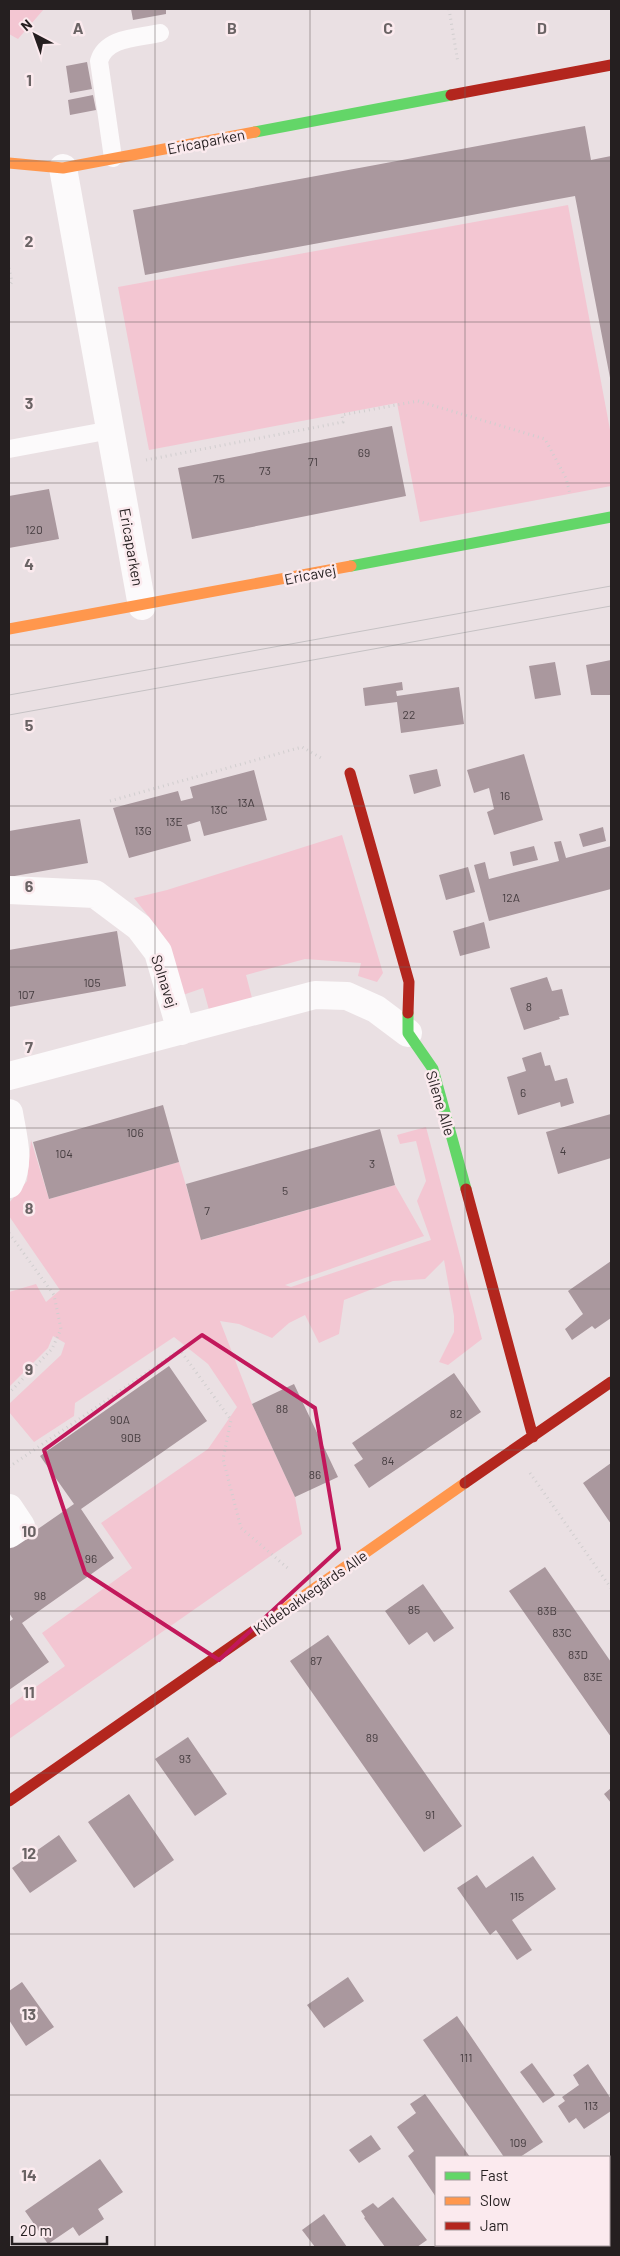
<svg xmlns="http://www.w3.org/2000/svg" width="620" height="2256" viewBox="0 0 620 2256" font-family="Barlow,sans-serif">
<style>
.green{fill:#f3c6d2}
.building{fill:#aa989e}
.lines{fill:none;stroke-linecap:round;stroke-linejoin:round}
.path{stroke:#d1cecf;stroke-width:3;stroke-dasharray:1 4;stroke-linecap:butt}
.lane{stroke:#fcfafb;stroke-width:18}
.street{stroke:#fcfafb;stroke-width:28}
.fast{stroke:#63d668;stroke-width:11}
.slow{stroke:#ff974d;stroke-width:11}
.jam{stroke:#b3261e;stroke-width:11}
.tram{stroke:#c5c1c3;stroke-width:1}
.marked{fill:none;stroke:#c2185b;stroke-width:4;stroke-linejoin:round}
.grid{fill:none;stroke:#6a6364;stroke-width:1;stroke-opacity:0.55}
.labels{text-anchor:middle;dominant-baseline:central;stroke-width:5;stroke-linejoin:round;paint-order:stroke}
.number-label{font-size:12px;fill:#463d40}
.street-label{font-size:15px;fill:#251f20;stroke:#fbeaee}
.grid-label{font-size:16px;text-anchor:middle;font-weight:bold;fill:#6a6364;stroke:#fbeaee;stroke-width:5;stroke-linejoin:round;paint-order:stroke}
</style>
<rect width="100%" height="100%" fill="#eae0e3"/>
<!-- green -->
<path class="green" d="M9,9H44L18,39L9,34Z
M568,205L611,435V486L420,522L397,403L149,450L118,287Z
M342,835L383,973L377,982L358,976L361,963L305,959L246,975L252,998L209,1010L203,988L180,996L175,961L157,927L134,898L167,890Z
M426,1127L482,1339L448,1365L439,1362L454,1332V1316L444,1260L425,1279L393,1281L344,1300L339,1334L319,1343L305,1315L289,1323L272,1338L239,1324L220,1321L252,1404L295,1497L302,1534L9,1739V1706L65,1666L42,1633L132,1568L101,1523L208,1449L237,1407L208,1364L174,1337L75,1403L74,1416L34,1442L9,1412V1404L61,1355L65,1343L53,1336L48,1348L9,1387V1292L36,1284L46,1302L60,1290L9,1216V1203L27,1181L31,1140L49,1199L179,1162L202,1240L395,1185L424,1236L285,1285L291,1287L431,1240L417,1201L426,1181L416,1141L400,1144L397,1135Z"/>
<!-- building -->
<path class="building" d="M131,9H166V14L133,20Z
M87,62L92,89L70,93L66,66Z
M93,95L96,110L70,115L68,100Z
M585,126L591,160L611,156V383L575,196L145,275L133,210Z
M392,426L406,496L192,539L178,468Z
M49,489L59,539L9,548V496Z
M611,660V695H591L586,665Z
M555,662L561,695L535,699L529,666Z
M402,682L403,690L396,691L397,696L459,687L464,724L401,733L397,702L365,706L363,688Z
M524,754L543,820L494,835L487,812L494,809L489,788L474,793L467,770Z
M437,769L441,786L414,794L409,775Z
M254,770L267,820L204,836L200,821L187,825L191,841L129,858L113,808L178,791L181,801L193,798L190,787Z
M80,819L88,863L9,877V831Z
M603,827L606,841L583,847L579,834Z
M561,841L566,858L611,846V889L489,921L474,865L485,862L489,879L559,861L554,842Z
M534,846L538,860L513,866L510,852Z
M468,867L475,892L446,900L439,875Z
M484,922L490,948L460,956L453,931Z
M117,931L126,986L9,1007V950Z
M547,977L552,991L562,989L569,1015L559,1017L560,1019L524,1030L510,988Z
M541,1052L545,1066L550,1065L555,1081L567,1078L574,1103L561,1107L560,1102L518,1115L507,1077L526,1071L522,1058Z
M163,1105L179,1162L49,1199L33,1142Z
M611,1114V1158L558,1174L546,1132Z
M380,1129L395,1185L201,1240L186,1184Z
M611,1261V1318L595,1329L592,1326L572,1340L565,1329L583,1314L568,1291Z
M169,1366L207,1421L81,1509L114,1558L22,1623L49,1662L9,1690V1622L13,1619L9,1613V1549L74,1504L40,1456Z
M454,1373L481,1412L369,1488L354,1465L363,1459L352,1443Z
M294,1384L338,1477L295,1497L252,1404Z
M611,1463V1524L583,1483Z
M545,1567L611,1662V1737L509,1591Z
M423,1584L454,1628L434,1642L427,1632L409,1645L385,1611Z
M328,1635L462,1826L424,1852L290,1661Z
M188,1737L227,1794L195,1816L155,1759Z
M611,1788V1803L604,1794Z
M129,1794L174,1860L134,1888L88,1822Z
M59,1835L77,1861L30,1893L12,1868Z
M533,1856L556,1889L512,1920L532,1950L517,1960L496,1930L490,1935L457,1888L477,1875L486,1888Z
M348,1977L364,2001L324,2028L307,2005Z
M22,1982L54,2027L26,2046L9,2020V1991Z
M457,2016L543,2142L520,2157H504L423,2040Z
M532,2063L555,2095L543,2103L520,2072Z
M588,2064L611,2099V2111L584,2129L576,2118L569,2123L558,2106L565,2101L562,2097L579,2085L573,2075Z
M425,2094L470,2157H436V2197L408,2156L414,2151L397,2127L416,2113L410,2104Z
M371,2135L381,2149L359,2163L349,2150Z
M100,2159L123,2192L98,2209L104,2219L79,2236L73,2227L48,2244L25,2211Z
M393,2197L427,2240L417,2247H385L364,2218L365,2217L361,2211L373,2203L378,2208Z
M324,2214L347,2247H315L302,2230Z"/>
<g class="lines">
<!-- path -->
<path class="path" d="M449,9L458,63
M9,268L12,282L9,286
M146,460L343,422L342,415L418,401L545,439L566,478L570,494
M110,801L302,747L323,759
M9,1233L54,1295L61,1329L52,1349L9,1393
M9,1467L180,1350L231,1420L223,1459L241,1528L290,1570
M530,1473L611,1588"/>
<!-- lane -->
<path class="lane" d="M113,158L99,61C106,37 138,38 160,33
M9,449L111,430"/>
<!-- street -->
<path class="street" d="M63,168L142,606
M9,890L95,894L139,927L158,952L181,1031
M9,1076L315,995L347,996L376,1009L408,1033
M9,1113C13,1137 21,1162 9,1184
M9,1508L21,1526L9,1534"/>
<!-- fast -->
<path class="fast" d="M255,132L451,95
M351,566L611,517
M408,1013V1033L433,1069L466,1189"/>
<!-- slow -->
<path class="slow" d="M9,163L63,168L255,132
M9,629L351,566
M255,1630L465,1483"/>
<!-- jam -->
<path class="jam" d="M451,95L611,65
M350,773L409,982L408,1013
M466,1189L533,1437
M465,1483L611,1382
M9,1801L255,1630"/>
<!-- tram -->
<path class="tram" d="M9,695L611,586
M9,715L611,606"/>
</g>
<!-- marked area -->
<path class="marked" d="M202,1335L315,1408L339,1549L219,1660L85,1573L44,1450Z"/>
<!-- grid -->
<path class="grid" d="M155,9V2247M310,9V2247M465,9V2157M9,161H611M9,322H611M9,483H611M9,645H611M9,806H611M9,967H611M9,1128H611M9,1289H611M9,1450H611M9,1611H611M9,1773H611M9,1934H611M9,2095H611M465,2245V2247"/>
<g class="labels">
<!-- number labels -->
<g class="number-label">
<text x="364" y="452">69</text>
<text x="313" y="461">71</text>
<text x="265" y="470">73</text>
<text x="219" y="478">75</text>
<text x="34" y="529">120</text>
<text x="409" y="714">22</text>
<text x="505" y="795">16</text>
<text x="246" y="802">13A</text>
<text x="219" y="809">13C</text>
<text x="174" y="821">13E</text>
<text x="143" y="830">13G</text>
<text x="511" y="897">12A</text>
<text x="92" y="982">105</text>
<text x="26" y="994">107</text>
<text x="529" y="1006">8</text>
<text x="523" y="1092">6</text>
<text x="135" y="1132">106</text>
<text x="563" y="1150">4</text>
<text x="64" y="1153">104</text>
<text x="372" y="1163">3</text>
<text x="285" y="1190">5</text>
<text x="207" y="1210">7</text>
<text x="282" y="1408">88</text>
<text x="456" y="1413">82</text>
<text x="120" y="1419">90A</text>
<text x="131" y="1437">90B</text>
<text x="388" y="1460">84</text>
<text x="315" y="1474">86</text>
<text x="91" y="1558">96</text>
<text x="40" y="1595">98</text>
<text x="414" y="1609">85</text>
<text x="547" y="1610">83B</text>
<text x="562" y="1632">83C</text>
<text x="578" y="1654">83D</text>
<text x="316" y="1660">87</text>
<text x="593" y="1676">83E</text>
<text x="372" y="1737">89</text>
<text x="185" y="1758">93</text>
<text x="430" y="1814">91</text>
<text x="517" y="1896">115</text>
<text x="466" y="2057">111</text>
<text x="591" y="2105">113</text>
<text x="518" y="2142">109</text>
</g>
<!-- street labels -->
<g class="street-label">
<text transform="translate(206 141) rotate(-11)">Ericaparken</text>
<text transform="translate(132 547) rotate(80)">Ericaparken</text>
<text transform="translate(310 574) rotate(-11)">Ericavej</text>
<text transform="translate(165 981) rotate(72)">Solnavej</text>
<text transform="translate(441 1103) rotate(73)">Silene Alle</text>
<text transform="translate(310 1592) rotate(-35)">Kildebakkegårds Alle</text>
</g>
</g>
<g class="grid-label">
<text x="78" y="34">A</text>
<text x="232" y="34">B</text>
<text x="388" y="34">C</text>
<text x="542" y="34">D</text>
<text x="29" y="86">1</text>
<text x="29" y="247">2</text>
<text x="29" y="409">3</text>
<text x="29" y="570">4</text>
<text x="29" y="731">5</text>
<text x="29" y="892">6</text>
<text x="29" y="1053">7</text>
<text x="29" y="1214">8</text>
<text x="29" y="1375">9</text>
<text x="29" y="1537">10</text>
<text x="29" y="1698">11</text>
<text x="29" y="1859">12</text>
<text x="29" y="2020">13</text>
<text x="29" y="2181">14</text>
</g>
<!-- border -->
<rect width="620" height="2256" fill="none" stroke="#251f20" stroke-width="20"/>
<!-- legend -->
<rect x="435" y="2156" width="175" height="90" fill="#fbeaee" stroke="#a5999c"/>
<rect x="445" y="2172" width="25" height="8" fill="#63d668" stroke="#a5999c"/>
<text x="480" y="2181" font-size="15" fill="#251f20">Fast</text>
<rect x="445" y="2197" width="25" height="8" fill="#ff974d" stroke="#a5999c"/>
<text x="480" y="2206" font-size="15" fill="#251f20">Slow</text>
<rect x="445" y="2222" width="25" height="8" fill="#b3261e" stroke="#a5999c"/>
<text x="480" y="2231" font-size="15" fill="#251f20">Jam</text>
<!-- north arrow -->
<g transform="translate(35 35) rotate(319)" stroke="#fbeaee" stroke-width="4" paint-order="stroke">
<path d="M0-4L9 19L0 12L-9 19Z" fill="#251f20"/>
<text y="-8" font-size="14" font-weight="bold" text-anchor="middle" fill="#251f20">N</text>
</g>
<!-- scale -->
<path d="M12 2236v8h95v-8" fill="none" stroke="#251f20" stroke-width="2.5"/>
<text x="20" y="2236" font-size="15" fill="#251f20" stroke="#fbeaee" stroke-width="4" paint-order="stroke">20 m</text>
</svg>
